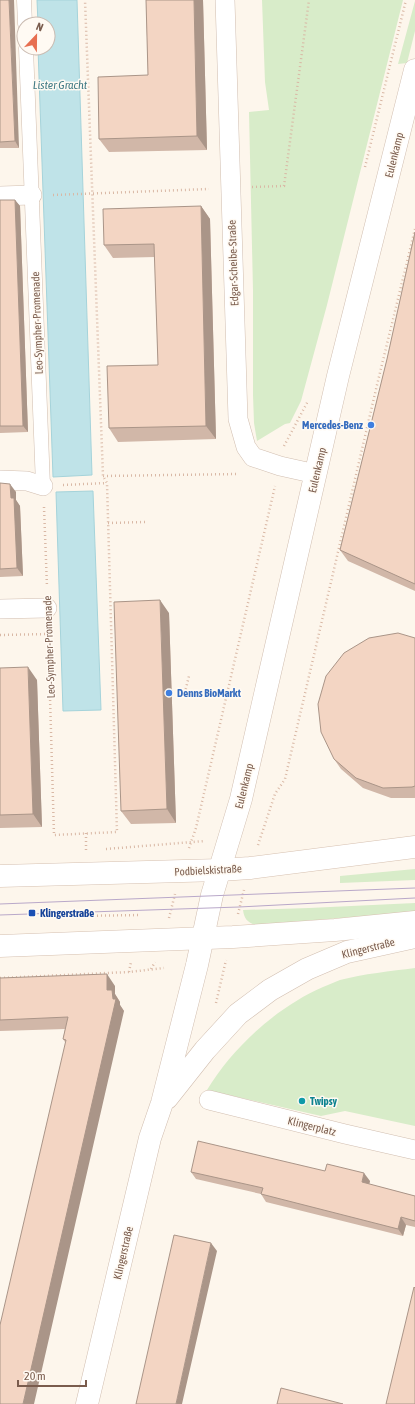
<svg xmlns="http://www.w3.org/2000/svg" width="415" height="1404" viewBox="0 0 415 1404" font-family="'Asap Condensed',sans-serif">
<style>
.green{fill:#d8ecc9}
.water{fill:#bfe3e8;stroke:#a5d3da}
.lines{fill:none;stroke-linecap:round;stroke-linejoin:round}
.pedestrian-casing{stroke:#d1beb0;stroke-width:15}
.minor-casing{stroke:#d1beb0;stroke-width:20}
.tertiary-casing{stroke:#d1beb0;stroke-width:23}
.secondary-casing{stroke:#d6c0b0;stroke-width:23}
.path{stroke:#d9b8a5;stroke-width:2.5;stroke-dasharray:1 3;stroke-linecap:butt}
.pedestrian{stroke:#fff;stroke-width:14}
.minor{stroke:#fff;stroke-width:19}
.tertiary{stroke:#fff;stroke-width:22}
.secondary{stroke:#fff;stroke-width:22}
.tram{stroke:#b9a8c9;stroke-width:1}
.wall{fill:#d1b7a8}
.shaded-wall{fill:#aa9588}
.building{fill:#f3d5c3;stroke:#aa9588}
.shop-dot{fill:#3f7fe0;stroke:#fffaf3;stroke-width:1.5}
.transit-dot{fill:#1a4fb4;stroke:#fffaf3;stroke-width:1.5}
.culture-dot{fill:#0f9aa8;stroke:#fffaf3;stroke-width:1.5}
.labels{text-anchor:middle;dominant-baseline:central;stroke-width:3;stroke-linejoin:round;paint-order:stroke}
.street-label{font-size:11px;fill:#7a5c4d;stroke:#fffaf3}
.shop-label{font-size:11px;font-weight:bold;fill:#366cbe;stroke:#fffaf3;text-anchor:end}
.transit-label{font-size:11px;font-weight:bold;fill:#164399;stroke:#fffaf3;text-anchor:start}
.culture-label{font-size:11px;font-weight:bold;fill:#0d838f;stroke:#fffaf3;text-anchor:start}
.water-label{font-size:12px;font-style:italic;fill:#437c86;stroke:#fffaf3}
</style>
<rect width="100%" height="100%" fill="#fdf6ec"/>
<!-- green -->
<path class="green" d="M262,0H403L327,305L301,401L290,423L285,424L257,441L254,423L253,395V291L249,112L269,110L265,82Z
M415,1V31L407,63L398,64Z
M415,869V880L340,883V876Z
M415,903V912L255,925C247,922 244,918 243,910L309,908Z
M415,968V1126L345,1111L321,1116L207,1090C233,1047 277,1007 323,987C329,985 334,982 340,980C363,974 391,971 415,968Z"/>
<!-- water -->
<path class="water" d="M37,0H77L92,475L53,477L38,48H48V24H38Z
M93,491L101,710L63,711L56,492Z"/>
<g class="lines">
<defs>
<path id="pedestrian" d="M24,0L25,24
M26,48L43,486"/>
<path id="minor" d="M225,0L238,419L246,447L253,457L280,466L316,474
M0,196L32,195
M0,480L27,481L43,486
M0,609L47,608
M209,1100L345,1134L415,1150"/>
<path id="tertiary" d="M167,1098L205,1050L238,1014L270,990L307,969L347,952L415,937
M87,1404L150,1138L162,1103L197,965L212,895L241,799L338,376L415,70"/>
<path id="secondary" d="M0,876L220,870L250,868L415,847
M0,946L233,937L335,930L415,922"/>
</defs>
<!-- pedestrian casing -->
<use href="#pedestrian" class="pedestrian-casing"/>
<!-- minor casing -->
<use href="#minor" class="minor-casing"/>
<!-- tertiary casing -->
<use href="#tertiary" class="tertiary-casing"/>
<!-- secondary casing -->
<use href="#secondary" class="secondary-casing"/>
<!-- path -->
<path class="path" d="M365,167L406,0
M252,187L284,186L309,0
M53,195L209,189
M284,446L308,401
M103,476L238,474
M63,485L107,483
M44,507L47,587
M108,523L145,522
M48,628L54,835L117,832L107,483L103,476L85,0
M0,635L48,634
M172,692H185L189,676
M86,833V850
M258,845L275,794L285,779L377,385L415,229
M189,848L196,828L275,486
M106,849L205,841
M238,914L244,890
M77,916L141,915
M169,918L175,894
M151,969L155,962
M129,972L131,962
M0,978L129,972L164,968
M216,1003L226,960"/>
<!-- pedestrian -->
<use href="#pedestrian" class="pedestrian"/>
<!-- minor -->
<use href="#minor" class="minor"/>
<!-- tertiary -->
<use href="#tertiary" class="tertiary"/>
<!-- secondary -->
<use href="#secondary" class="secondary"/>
<!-- tram -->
<path class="tram" d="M0,904L415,888
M0,915L239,907L415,898"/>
</g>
<!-- wall -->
<path class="wall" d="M0,0L19,148H0Z
M146,0H203L207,150L109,152L99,139L148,75Z
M0,200H15L20,206L28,432L0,433Z
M201,206L210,219L216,439L118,442L109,428L158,365L155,257L113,258L104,245Z
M415,232V591L348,561L340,550L387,359Z
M0,483L16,492V500L20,506L23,576L0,577Z
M169,613L176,823L131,824L121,811Z
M415,638V798H391L363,788L341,769L334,759Z
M0,668L37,680L42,827L0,828Z
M0,978L115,986V994L120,1002V1005L124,1011L65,1042L63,1039L65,1029L0,1031Z
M325,1171L370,1181L369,1184L415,1196V1227L406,1225L403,1236L266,1202L261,1194L196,1179L191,1172Z"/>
<!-- shaded-wall -->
<path class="shaded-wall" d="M9,0H14L19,148L15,141Z
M194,0H203L207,150L197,136Z
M15,200L20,206L28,432L23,426Z
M201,206L210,219L216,439L206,426Z
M10,484L16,492V500L20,506L23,576L17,568L11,498Z
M160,600L169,613L176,823L167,809Z
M28,667L37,680L42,827L33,814Z
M107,974L115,986V994L120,1002V1005L124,1011L34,1404H23L107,990Z
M364,1173L370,1181L368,1189L362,1182Z
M401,1217L406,1225L403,1236L398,1229Z
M211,1243L217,1251L182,1404H176Z"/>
<!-- building -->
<path class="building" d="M0,0H9L15,141L0,142Z
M146,0H194L197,136L99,139L98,77L148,75Z
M0,200H15L23,426H0Z
M201,206L206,426L109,428L107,366L158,365L154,244L104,245L103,209Z
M415,232V584L340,550L387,359Z
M0,483L10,484L11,498H14L17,568L0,569Z
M160,600L167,809L121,811L114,602Z
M398,633L415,638V786L412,787L383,788L356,778L334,759L321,732L318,704L326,676L344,653L369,638Z
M28,667L33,814L0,815V668Z
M107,974V990H112L113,999H116L23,1404H0V1325L66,1040L63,1039L68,1017L0,1020V978Z
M198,1141L325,1171L327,1164L364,1173L362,1182L415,1196V1221L401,1217L398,1229L261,1194L263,1188L191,1172Z
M174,1235L211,1243L176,1404H136Z
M414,1287L415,1288V1404H386Z
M281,1388L343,1404H277Z"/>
<!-- markers -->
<g class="shop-dot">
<circle cx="371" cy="425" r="4"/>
<circle cx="169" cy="693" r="4"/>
</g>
<rect class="transit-dot" x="28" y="909" width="8" height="8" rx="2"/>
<circle class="culture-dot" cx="302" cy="1101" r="4"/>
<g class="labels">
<!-- street labels -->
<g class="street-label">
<text transform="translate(394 155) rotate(-76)">Eulenkamp</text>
<text transform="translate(233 263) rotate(-92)">Edgar-Scheibe-Straße</text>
<text transform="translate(37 323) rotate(-92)">Leo-Sympher-Promenade</text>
<text transform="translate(317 470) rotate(-77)">Eulenkamp</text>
<text transform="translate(49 647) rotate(-92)">Leo-Sympher-Promenade</text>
<text transform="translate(244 786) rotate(-76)">Eulenkamp</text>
<text transform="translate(208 870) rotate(-3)">Podbielskistraße</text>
<text transform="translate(368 948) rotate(-14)">Klingerstraße</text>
<text transform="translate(312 1126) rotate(14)">Klingerplatz</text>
<text transform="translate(123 1253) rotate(-77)">Klingerstraße</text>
</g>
<!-- shop labels -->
<g class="shop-label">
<text x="363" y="425">Mercedes-Benz</text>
<text x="177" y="693" text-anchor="start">Denns BioMarkt</text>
</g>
<!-- transit labels -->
<g class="transit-label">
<text x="40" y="913">Klingerstraße</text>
</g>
<!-- culture labels -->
<g class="culture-label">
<text x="310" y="1101">Twipsy</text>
</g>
<!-- water labels -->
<g class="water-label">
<text x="60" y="85">Lister Gracht</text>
</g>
</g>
<!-- north arrow -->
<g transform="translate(36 36) rotate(22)"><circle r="19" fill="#fffaf3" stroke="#cabbb1"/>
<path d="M0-3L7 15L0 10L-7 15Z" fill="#e76f51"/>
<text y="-6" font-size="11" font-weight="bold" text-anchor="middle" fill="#7a5c4d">N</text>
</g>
<!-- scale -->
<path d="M18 1380v6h68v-6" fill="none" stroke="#7a5c4d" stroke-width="2"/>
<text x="24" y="1380" font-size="12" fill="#7a5c4d" stroke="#fffaf3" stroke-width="3" paint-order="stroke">20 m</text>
</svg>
